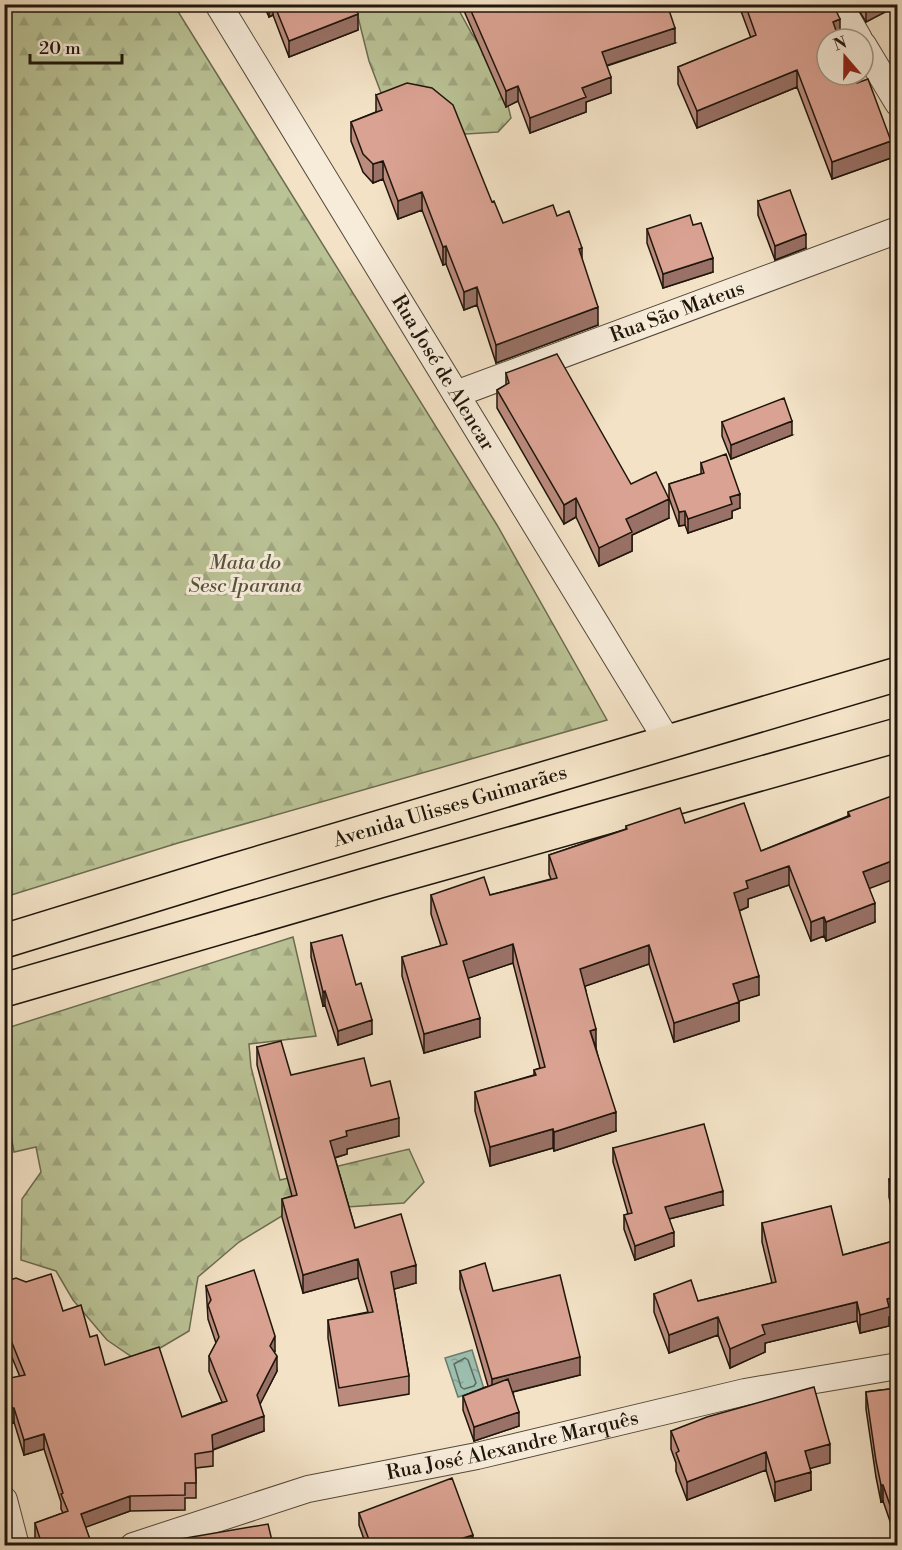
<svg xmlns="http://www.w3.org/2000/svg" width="902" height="1550" viewBox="0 0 902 1550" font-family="'Libre Bodoni',serif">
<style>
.forest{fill:url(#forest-firs);stroke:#6c6c50;stroke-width:1.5}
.water{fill:url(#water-ripples);stroke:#6a7b6e;stroke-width:1.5}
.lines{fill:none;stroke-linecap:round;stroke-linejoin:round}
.shore{stroke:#5e6a5e;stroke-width:1.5}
.minor-casing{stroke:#54493a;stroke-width:28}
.primary-casing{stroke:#1f160b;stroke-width:36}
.minor{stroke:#f7ecda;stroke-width:26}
.primary{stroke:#f3e2c6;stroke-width:33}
.wall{fill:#bb8b7e;stroke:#1f160b;stroke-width:1.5}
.shaded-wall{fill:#997166;stroke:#1f160b;stroke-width:1.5}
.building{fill:#daa292;stroke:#1f160b;stroke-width:1.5}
.labels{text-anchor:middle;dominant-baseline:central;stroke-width:6;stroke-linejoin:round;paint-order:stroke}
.street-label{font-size:20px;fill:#1f160b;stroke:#f7ecda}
.park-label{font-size:20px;font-style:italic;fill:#55533c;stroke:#f7ecda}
</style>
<defs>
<pattern id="forest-firs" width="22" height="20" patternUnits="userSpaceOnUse" patternTransform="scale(1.5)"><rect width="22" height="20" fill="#bac396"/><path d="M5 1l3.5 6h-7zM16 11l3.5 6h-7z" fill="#9fa780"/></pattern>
<pattern id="water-ripples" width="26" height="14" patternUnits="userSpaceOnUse" patternTransform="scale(1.5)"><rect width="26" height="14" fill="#9cbfb0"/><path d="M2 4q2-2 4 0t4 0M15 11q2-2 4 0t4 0" fill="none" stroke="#86a396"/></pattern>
</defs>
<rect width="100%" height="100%" fill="#f3e2c6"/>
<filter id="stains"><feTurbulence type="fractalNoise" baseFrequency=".00333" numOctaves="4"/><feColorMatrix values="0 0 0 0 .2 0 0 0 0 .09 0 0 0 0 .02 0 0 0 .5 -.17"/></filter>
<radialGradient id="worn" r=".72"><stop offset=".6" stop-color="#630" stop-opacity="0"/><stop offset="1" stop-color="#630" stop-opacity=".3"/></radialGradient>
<!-- forest -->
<path class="forest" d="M5,4L174,5L497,525L607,720L178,843L5,897Z
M355,5H456L472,34L501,77L511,118L498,132L466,134L415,99L383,98L369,61Z
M293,937L316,1036L249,1044L251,1067L280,1180L409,1149L424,1182L404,1203L290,1211L239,1242L198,1277L189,1331L138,1361L107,1340L73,1300L56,1271L21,1260L22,1199L41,1172L36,1147L14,1152L5,1103L4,1029Z"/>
<!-- water -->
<path class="water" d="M472,1350L484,1389L458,1397L445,1358Z"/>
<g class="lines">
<!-- shore -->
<path class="shore" d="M465,1358L468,1360L476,1383L474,1386L464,1389L461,1387L454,1364Z"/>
<defs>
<g id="minor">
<path id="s1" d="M218,4L668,742"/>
<path d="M839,4L859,39"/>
<path d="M863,45L898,103"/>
<path id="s2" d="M456,394L898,230"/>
<path d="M4,1500L16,1546"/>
<path id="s3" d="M133,1546L308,1489L477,1456L745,1392L898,1366"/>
</g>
<g id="primary">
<path id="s4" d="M4,941L222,874L898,674"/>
<path d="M4,990L383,880L898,735"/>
</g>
</defs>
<!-- minor casing -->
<use href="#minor" class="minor-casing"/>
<!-- primary casing -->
<use href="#primary" class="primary-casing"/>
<!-- minor -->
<use href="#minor" class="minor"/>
<!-- primary -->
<use href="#primary" class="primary"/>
</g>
<!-- wall -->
<path class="wall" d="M263,4H354L358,30L289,57L273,15L269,17Z
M461,4H533L535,11L675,43L607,66L611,93L586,102V112L530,133L518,101L506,107Z
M741,4H833L840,36L827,39L891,158L832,179L797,87L697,128L678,84V67L751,38L741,11Z
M855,4H897L866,22Z
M376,95L492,202L503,223L557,216L582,260L598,325L496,363L477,305L464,310L446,264L443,265L422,210L398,219L383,179L373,183L363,172L351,141V122L376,112Z
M758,201L806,248L775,260L758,215Z
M693,225L713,272L663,288L647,243V229Z
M506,373L631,484L669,518L632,535V551L599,566L576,517L564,524L497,408V390L506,385Z
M722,422L792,435L731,459L722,436Z
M701,463L740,508L732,511V518L688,533L685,525L679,526L669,498V484L701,474Z
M848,812L869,888L875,922L826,941L824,936L811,941L789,885L748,899V907L739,911L759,995L739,1001V1021L674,1042L649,964L585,986L596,1048L616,1131L554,1151L553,1148L490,1166L475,1111V1092L534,1075V1070L540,1068L513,963L468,978L480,1037L424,1053L402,976V957L441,946L431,914V895H490L551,879L549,874V855L626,829V826L685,823L761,851L848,816Z
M311,943L356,985L372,1034L338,1045L325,1005L323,1006L311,957Z
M257,1047L291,1075L371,1086L399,1136L347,1149V1154L335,1158L355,1228L416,1283L394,1289L409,1376V1394L339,1406L328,1338V1320L368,1312L358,1278L303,1293L282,1217V1199L292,1196L257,1065Z
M613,1148L723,1205L669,1219L674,1246L635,1260L624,1229V1215L628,1214L613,1162Z
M897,1176V1231L889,1197V1179Z
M762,1223L843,1255L897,1240V1315L889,1317V1326L860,1333L857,1321L765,1343V1352L730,1368L718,1335L669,1353L654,1312V1294L698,1301L772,1283L762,1242Z
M460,1271L493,1291L580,1375L513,1392L519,1426L474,1441L463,1410V1396L488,1386L460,1289Z
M4,1282L63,1311L90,1337L105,1365L182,1417L222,1402L209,1371V1356L216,1343L208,1319L206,1286L275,1351L274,1352L277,1371L260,1404L264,1431L213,1450V1466L196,1468V1498H185V1510L130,1511L85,1527L92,1545H37L35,1538V1523L63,1513L61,1509V1502L44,1449L24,1455L14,1422L12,1423L5,1394V1379L20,1377L4,1338Z
M897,1388V1545H894L891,1524L883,1501L881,1502L876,1477L866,1409V1392Z
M671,1431L830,1463L810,1468L811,1490L775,1501L766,1470L687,1500L676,1471V1463L671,1449Z
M359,1513L473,1545H366L359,1525Z"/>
<!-- shaded-wall -->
<path class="shaded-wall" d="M269,4H273V15L269,17Z
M869,4H897V6L866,22V6Z
M358,14V30L289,57V41Z
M840,19V36L833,39V22Z
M675,28V43L602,67V52Z
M797,70V87L697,128V111Z
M611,77V93L586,102V112L530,133V118L582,88Z
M518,86V101L506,107V91Z
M891,141V158L832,179V162Z
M383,161V179L373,183V164Z
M422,192V210L398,219V201Z
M806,234V248L775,260V246Z
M446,246V264L443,265V247Z
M582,248V266L579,249Z
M713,258V272L663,288V274Z
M477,287V305L464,310V292Z
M598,307V325L496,363V345Z
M792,421V435L731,459V445Z
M740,494V508L732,511V518L688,533V519L730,497Z
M576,498V517L564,524V505Z
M669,499V518L632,535V551L599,566V548L626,519Z
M685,511V525L679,526V512Z
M897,859V878L863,891V872Z
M789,866V885L748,899V907L734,913V893L746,881Z
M875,903V922L826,941V922Z
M824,917V936L811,941V922Z
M513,944V963L463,980V961Z
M649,945V964L580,988V969Z
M759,976V995L733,1003V984Z
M325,991V1005L323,1006V992Z
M739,1002V1021L674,1042V1023Z
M480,1018V1037L424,1053V1034Z
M372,1020V1034L338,1045V1031Z
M596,1029V1048L590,1031Z
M616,1112V1131L554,1151V1132Z
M399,1118V1136L347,1149V1154L330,1159V1141L346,1131Z
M553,1129V1148L490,1166V1147Z
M723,1191V1205L665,1220V1207Z
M10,1194V1211L4,1213V1196Z
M674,1232V1246L635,1260V1246Z
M358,1259V1278L303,1293V1275Z
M416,1265V1283L391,1290V1272Z
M897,1296V1315L889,1317V1326L860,1333V1315L887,1299Z
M857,1302V1321L765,1343V1352L730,1368V1349L762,1325Z
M718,1317V1335L669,1353V1335Z
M275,1336V1351L270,1360V1346Z
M277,1356V1371L257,1410V1395Z
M580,1357V1375L492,1397V1379Z
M12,1408H14V1422L12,1423Z
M519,1412V1426L474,1441V1427Z
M264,1416V1431L212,1450V1435Z
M44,1434V1449L24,1455V1440Z
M830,1444V1463L805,1470V1451Z
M766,1452V1470L687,1500V1482Z
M811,1472V1490L775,1501V1482Z
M881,1485H883V1501L881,1502Z
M130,1496V1511L81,1529V1514Z
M473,1535V1545H444V1544Z
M442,1539V1545H424Z"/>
<!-- building -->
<path class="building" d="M274,4H354L358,14L289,41Z
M468,4H533L535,11L552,4H667L675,28L602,52L611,77L582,88L586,97L530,118L518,86L506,91Z
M745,4H833L840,19L833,22L839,39H827V75H854L857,83L868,79L891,141L832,162L797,70L697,111L678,67L756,35Z
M407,83L432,88L453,105L492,202L494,201L503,223L553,205L557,216L569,211L582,248L579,249L598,307L496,345L477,287L464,292L446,246L443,247L422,192L398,201L383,161L373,164L363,154L351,122L382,110L376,95Z
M790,190L806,234L775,246L758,201Z
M690,215L693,225L701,223L713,258L663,274L647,229Z
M557,354L631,484L656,472L669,499L626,519L632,532L599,548L576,498L564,505L497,390L509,383L506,373Z
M784,398L792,421L731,445L722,422Z
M726,454L740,494L730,497L732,504L688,519L685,511L679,512L669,484L704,473L701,463Z
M897,794V859L863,872L875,903L826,922L824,917L811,922L789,866L746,881L748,888L734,893L759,976L733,984L739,1002L674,1023L649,945L580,969L596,1029L590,1031L616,1112L554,1132L553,1129L490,1147L475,1092L536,1075L534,1070L545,1067L513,944L463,961L480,1018L424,1034L402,957L447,944L431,895L484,877L490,895L557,878L549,855L627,829L626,826L680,808L685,823L744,803L761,851L850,816L848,812Z
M342,935L356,985L361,983L372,1020L338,1031L325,991L323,992L311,943Z
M281,1041L291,1075L364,1058L371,1086L390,1081L399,1118L346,1131L347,1136L330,1141L355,1228L401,1214L416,1265L391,1272L409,1376L339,1388L328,1320L373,1312L358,1259L303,1275L282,1199L297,1195L257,1047Z
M704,1124L723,1191L665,1207L674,1232L635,1246L624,1215L632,1213L613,1148Z
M897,1176V1212L889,1179Z
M4,1179L10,1194L4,1196Z
M831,1206L843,1255L897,1240V1296L887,1299L889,1307L860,1315L857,1302L762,1325L765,1334L730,1349L718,1317L669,1335L654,1294L691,1280L698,1301L776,1282L762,1223Z
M485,1263L493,1291L560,1275L580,1357L492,1379L460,1271Z
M254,1270L275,1336L270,1346L277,1356L257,1395L264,1416L212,1435L213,1451L195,1454L196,1483H185V1495L130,1496L81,1514L92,1545H42L35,1523L68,1511L61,1494L63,1493L44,1434L24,1440L14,1408H12L5,1379L25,1375L4,1323V1282L16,1278L26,1282L51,1274L63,1311L81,1305L90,1337L97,1335L105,1365L159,1347L182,1417L227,1401L209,1356L219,1337L208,1305L211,1300L206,1286Z
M508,1379L519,1412L474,1427L463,1396Z
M814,1387L830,1444L805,1451L811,1472L775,1482L766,1452L687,1482L676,1453L679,1451L671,1431L707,1417Z
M897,1388V1545L891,1508L883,1485H881L876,1461L866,1392Z
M452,1478L473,1535L444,1544L442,1539L424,1545H371L359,1513Z
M268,1524L273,1545H145Z"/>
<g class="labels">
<!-- street labels -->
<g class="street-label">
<text stroke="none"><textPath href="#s2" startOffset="236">Rua São Mateus</textPath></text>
<text stroke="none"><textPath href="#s1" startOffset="432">Rua José de Alencar</textPath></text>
<text stroke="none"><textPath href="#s4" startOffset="466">Avenida Ulisses Guimarães</textPath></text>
<text stroke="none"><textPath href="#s3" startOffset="393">Rua José Alexandre Marquês</textPath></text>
</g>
<!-- park labels -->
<g class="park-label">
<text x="245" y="563">Mata do<tspan x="245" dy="23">Sesc Iparana</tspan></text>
</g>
</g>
<!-- margin -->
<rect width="902" height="1550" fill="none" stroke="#f3e2c6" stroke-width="24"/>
<rect x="6" y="6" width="890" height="1538" fill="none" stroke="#1f160b" stroke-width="3"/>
<rect x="12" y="12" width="878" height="1526" fill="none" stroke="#1f160b" stroke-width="1.5"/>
<!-- north arrow -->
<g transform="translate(845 57) rotate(340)"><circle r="28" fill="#f7ecda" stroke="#a19687" stroke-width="1.5"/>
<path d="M0-4.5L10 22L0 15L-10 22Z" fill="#8f2418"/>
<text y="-9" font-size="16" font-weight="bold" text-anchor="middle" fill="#1f160b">N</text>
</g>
<!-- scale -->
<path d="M30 54v9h92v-9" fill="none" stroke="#1f160b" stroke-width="3"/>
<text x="39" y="54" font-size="18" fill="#1f160b" stroke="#f7ecda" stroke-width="4.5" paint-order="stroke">20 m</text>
<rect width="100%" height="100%" filter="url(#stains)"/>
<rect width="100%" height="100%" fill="url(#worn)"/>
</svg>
